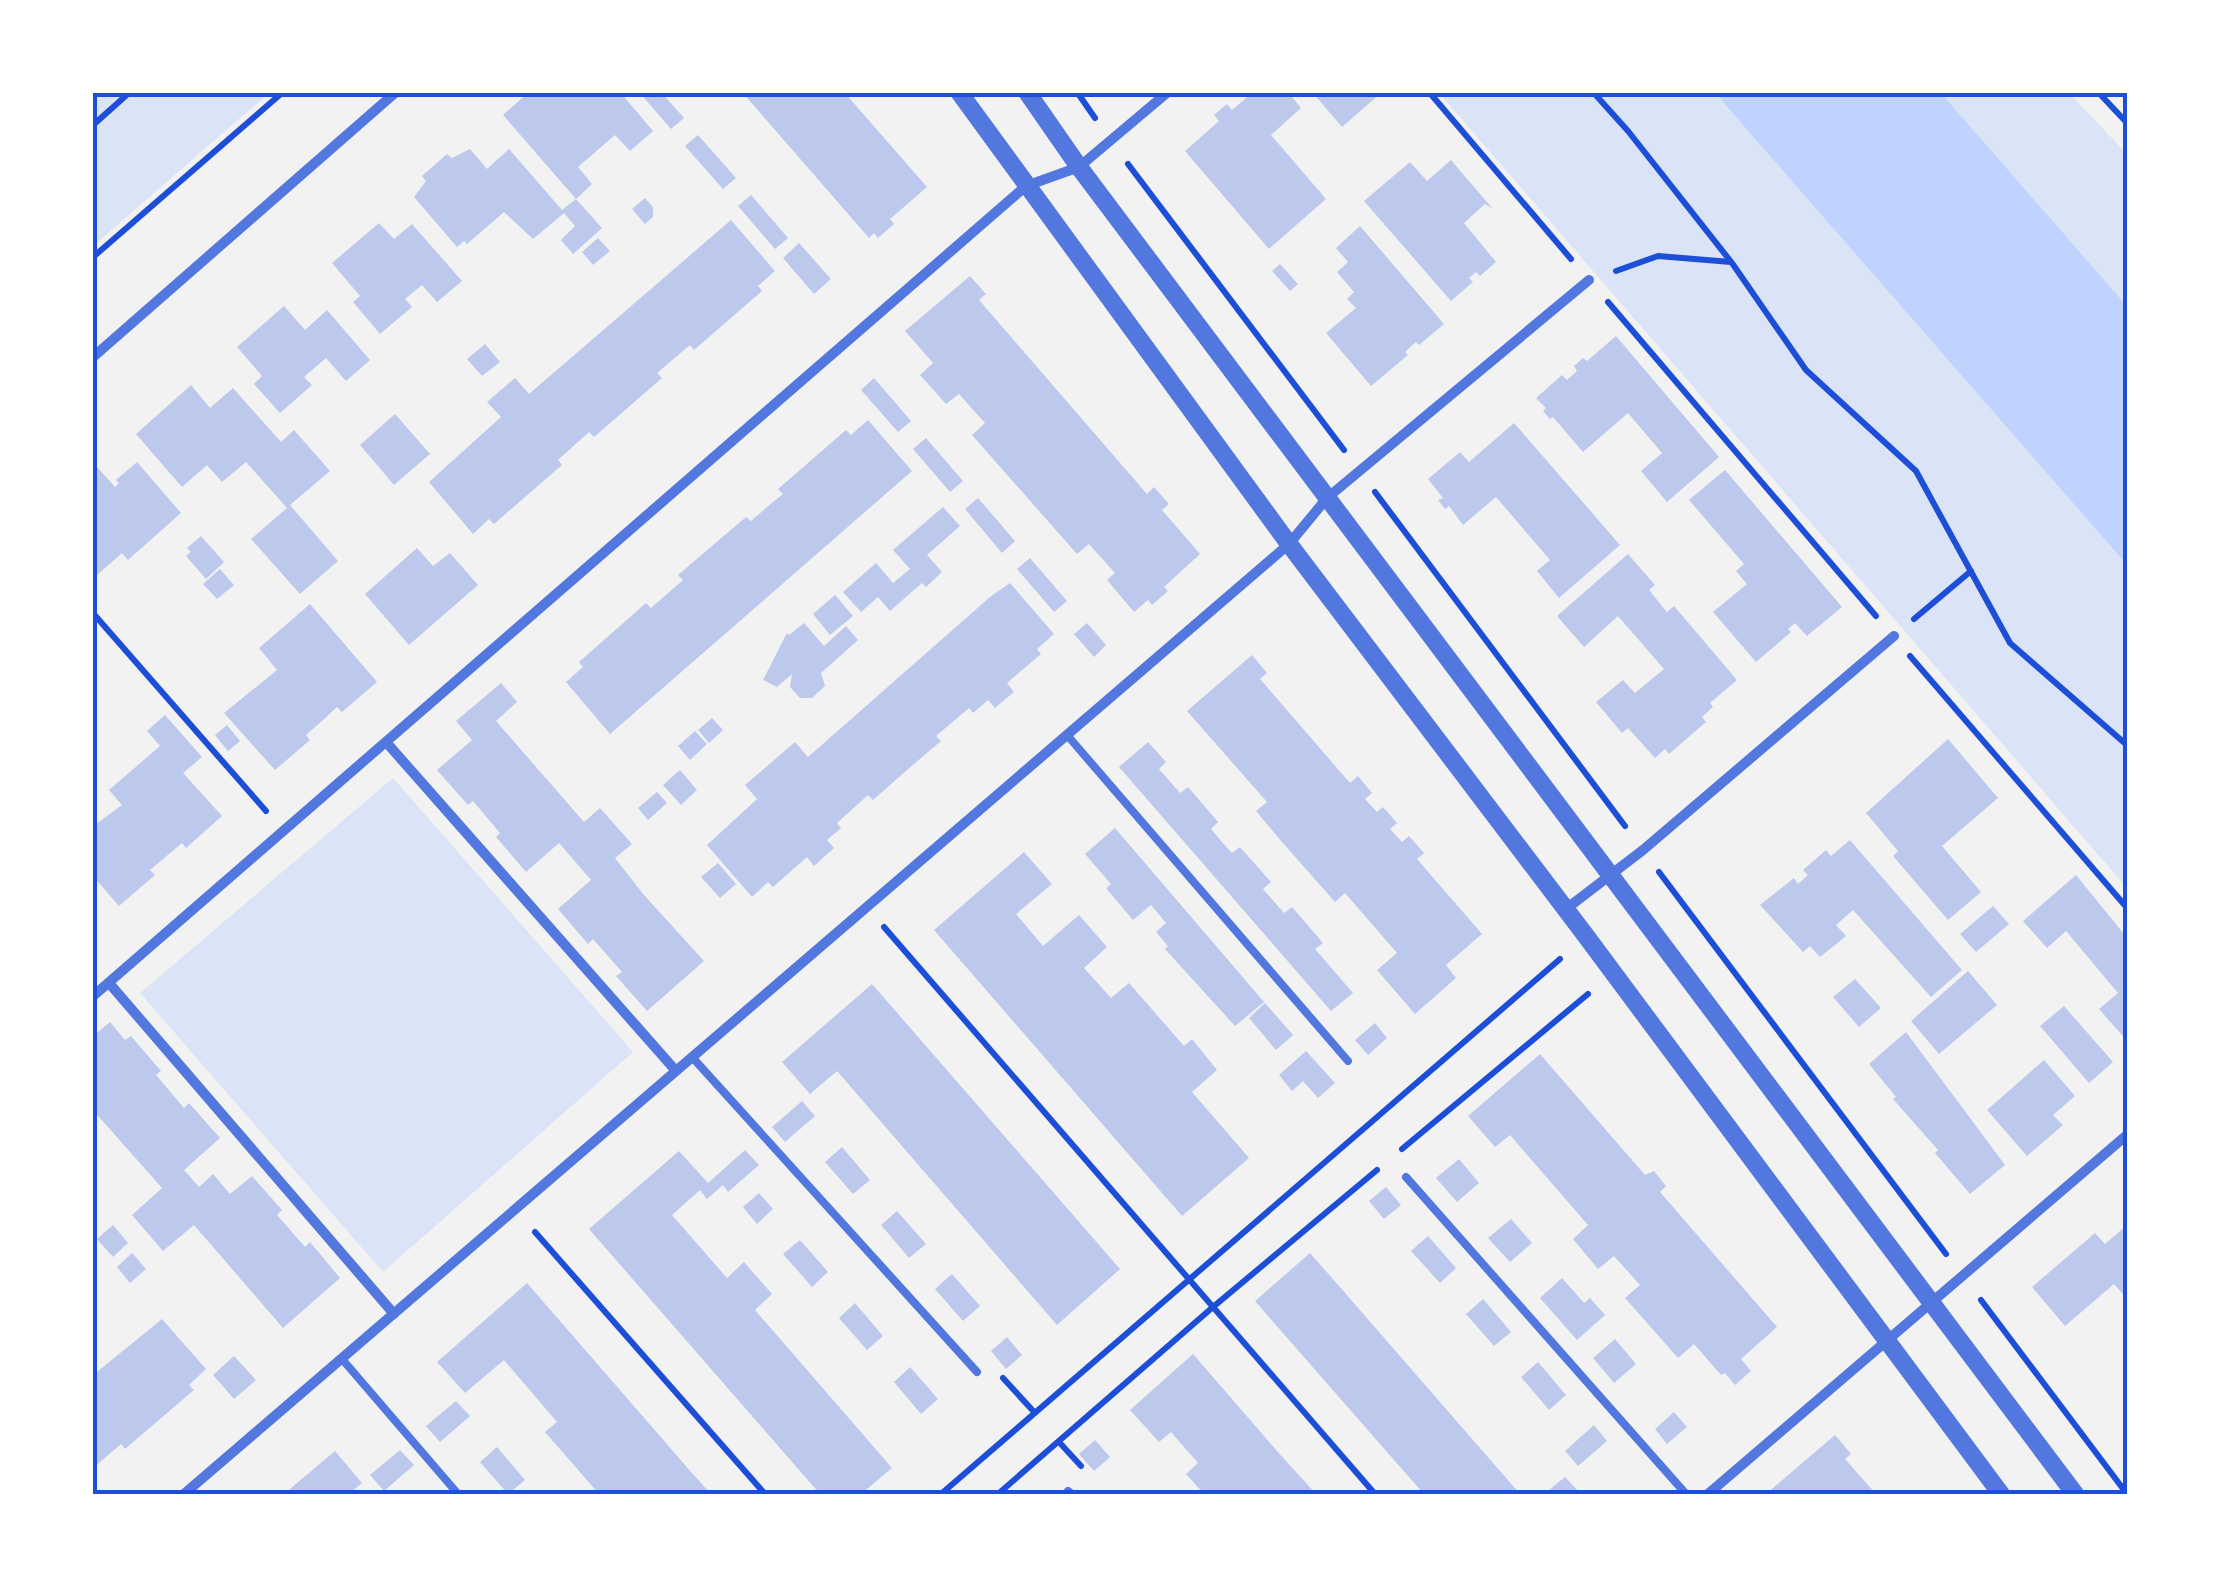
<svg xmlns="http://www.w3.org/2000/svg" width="2220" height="1587" viewBox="0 0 2220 1587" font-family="Karla,sans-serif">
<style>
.green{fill:#dbe4f7}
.water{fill:#bfd3fe}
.building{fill:#bdc9ec}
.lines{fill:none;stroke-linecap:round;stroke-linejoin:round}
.path{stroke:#1d4ed8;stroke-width:6}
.service{stroke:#5277de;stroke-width:8}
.minor{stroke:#5277de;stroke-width:10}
.tertiary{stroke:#5277de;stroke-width:18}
.neatline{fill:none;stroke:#1d4ed8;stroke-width:4}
</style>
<rect width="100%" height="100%" fill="#f2f2f2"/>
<!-- green -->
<path class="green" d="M93,93H269L93,246Z
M1439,93H1715L2127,565V888Z
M1941,93H2069L2127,154V306Z
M393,778L633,1052L383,1272L140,993Z"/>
<!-- water -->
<path class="water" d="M1715,93H1941L2127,306V565Z"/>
<!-- building -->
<path class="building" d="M529,92H620L653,131L630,151L615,135L578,167L592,184L576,199L503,115Z
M639,92H661L684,118L671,129Z
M742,92H844L927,187L890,219L894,224L878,238L874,233L869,238Z
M1253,92H1288L1301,108L1271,135L1326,199L1269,249L1185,151L1219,121L1214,115L1227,104L1232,110Z
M1312,92H1382L1342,127Z
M698,135L736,178L723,189L685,146Z
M470,149L487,169L509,149L562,210L576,199L602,228L573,254L561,240L575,226L564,213L533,239L504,212L467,244L464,241L457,247L414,197L426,181L422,176L447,154L452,158Z
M1451,160L1492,208L1485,204L1464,223L1496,262L1480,276L1476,272L1469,278L1473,282L1451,301L1364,201L1410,162L1427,181Z
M751,195L788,238L775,249L738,206Z
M645,198L653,207V217L645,224L632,209Z
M731,220L775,271L758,286L762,291L694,350L690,345L657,373L662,378L594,437L589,432L558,460L562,465L494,524L489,519L473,534L429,482L501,417L487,402L515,378L529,394Z
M379,223L394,239L412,224L462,281L437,302L422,285L405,299L412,307L380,334L353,302L360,296L332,263Z
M1360,226L1444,324L1419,345L1416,342L1405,352L1408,355L1371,386L1326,333L1356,308L1347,299L1354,292L1337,272L1348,262L1336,248Z
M598,238L610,251L593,265L582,252Z
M799,243L831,279L814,294L783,258Z
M1280,264L1298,284L1290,291L1272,271Z
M970,276L986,294L979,300L1147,494L1154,487L1169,504L1162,510L1200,554L1164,587L1168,591L1152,605L1148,600L1134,612L1107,580L1115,573L1089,544L1077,554L972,435L985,423L959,394L946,404L920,375L933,363L905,331Z
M284,306L305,330L327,310L370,360L346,381L326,358L304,377L312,385L280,413L254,384L262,376L237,347Z
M1616,336L1719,457L1667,502L1641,471L1662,453L1628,413L1583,452L1553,417L1550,419L1543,411L1546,408L1536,398L1562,375L1567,380L1577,371L1574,366L1583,358L1587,361Z
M485,344L500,362L482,376L467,359Z
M874,378L911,421L898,432L861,390Z
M191,385L210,408L233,388L281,442L294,430L330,471L290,505L338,561L300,594L251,539L287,508L246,462L222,482L207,465L182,487L136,434Z
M395,414L430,454L394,485L360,445Z
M868,420L912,471L610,734L566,682L583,667L579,662L646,603L651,608L683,580L678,575L746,517L751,521L767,507L783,494L778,489L846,430L851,435Z
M1514,423L1620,545L1559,598L1537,571L1550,560L1496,497L1463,525L1449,506L1445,509L1438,500L1443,498L1428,479L1460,452L1469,462Z
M926,438L963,481L950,492L913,449Z
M137,462L181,513L128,560L122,553L97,575L92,569V472L97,467L115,487L119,483L116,480Z
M1725,470L1842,607L1807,636L1795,623L1788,629L1791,632L1756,662L1713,612L1747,584L1736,571L1744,564L1689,500Z
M978,498L1015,541L1002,553L965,509Z
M943,507L960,526L927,555L942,572L926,587L922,583L890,611L878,597L861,612L843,592L876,563L893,583L910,569L893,550Z
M201,536L224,562L206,579L186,556L191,552L187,548Z
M417,548L433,566L450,553L478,585L409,645L365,594Z
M1628,554L1655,585L1649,590L1667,612L1674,606L1737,680L1710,703L1713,707L1702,717L1706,722L1669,754L1665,749L1655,758L1628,728L1622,733L1596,702L1623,680L1635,693L1664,669L1618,616L1584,647L1557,616Z
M1030,558L1067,601L1054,612L1017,569Z
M220,569L234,585L217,599L203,584Z
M1010,583L1054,634L1037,649L1041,654L1007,683L1014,692L995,708L988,700L973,713L969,708L936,736L941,741L907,770L873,800L868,795L837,823L841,828L827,840L834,848L814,866L807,857L773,887L768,882L752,897L707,845L757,799L745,785L795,742L808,757L990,597Z
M835,595L853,616L830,635L813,614Z
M310,604L377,682L342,712L337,707L322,721L306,735L310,740L275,770L224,713L277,670L259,648Z
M804,623L824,646L846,626L858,640L821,673L825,686L812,698H800L790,687L792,674L777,687L763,680L787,633L789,635Z
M1087,623L1106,645L1094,657L1074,634Z
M1252,655L1267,673L1260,679L1350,783L1358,776L1372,793L1365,799L1377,812L1383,807L1397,823L1390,829L1402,842L1409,836L1424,853L1417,859L1482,934L1446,965L1456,978L1415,1014L1377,970L1397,953L1345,893L1335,902L1282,842L1256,811L1267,802L1187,711Z
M501,683L517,702L496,721L584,822L600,808L632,844L615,858L644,895L704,961L647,1011L616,976L622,972L593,939L588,944L558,909L591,880L559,843L526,872L496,837L500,833L473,801L468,805L437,770L472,740L456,721Z
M165,715L202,757L183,773L222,816L186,848L182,843L150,870L155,875L119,906L92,875V827L122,805L109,790L160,746L147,731Z
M712,718L723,730L709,743L698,730Z
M227,725L240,741L228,751L215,735Z
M695,731L707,744L690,760L678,746Z
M1948,739L1998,798L1942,846L1981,892L1948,920L1893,856L1898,851L1866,813Z
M1148,742L1166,762L1159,769L1180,793L1188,787L1218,822L1211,829L1222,842L1232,853L1240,847L1271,882L1263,889L1284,913L1292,907L1323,943L1315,949L1353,993L1331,1011L1119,767Z
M680,770L697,790L681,805L663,785Z
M657,792L667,803L648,820L638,808Z
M1115,828L1264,1002L1235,1026L1165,949L1168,946L1156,932L1166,923L1151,905L1133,920L1106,888L1111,884L1085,854Z
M1850,840L1962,970L1931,997L1853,910L1836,925L1846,936L1820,957L1810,946L1803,952L1760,905L1794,878L1798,884L1808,875L1803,870L1826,850L1831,856Z
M1024,852L1052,884L1016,914L1043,946L1079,915L1107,947L1084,968L1111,998L1129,983L1184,1046L1192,1039L1217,1070L1192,1092L1249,1158L1182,1216L934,930Z
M718,863L736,884L720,898L701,877Z
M2076,875L2128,939V1042L2099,1009L2118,993L2066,931L2047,948L2023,921Z
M1993,906L2009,924L1976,952L1960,934Z
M1968,971L1997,1005L1939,1054L1911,1021Z
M1855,979L1881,1008L1859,1027L1833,997Z
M872,984L1120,1269L1057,1325L837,1071L810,1094L782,1062Z
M1265,1003L1293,1035L1276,1050L1249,1018Z
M2064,1006L2113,1062L2089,1083L2040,1026Z
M110,1022L125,1040L131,1036L161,1071L156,1075L184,1108L189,1103L220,1138L184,1170L199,1187L213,1174L230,1194L252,1176L282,1210L277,1215L305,1247L310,1242L340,1278L283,1328L194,1225L163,1251L132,1215L162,1188L92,1109V1037Z
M1375,1023L1387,1038L1368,1055L1355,1040Z
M1906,1032L2005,1165L1970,1194L1935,1153L1938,1150L1893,1099L1896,1097L1869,1064Z
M1306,1051L1335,1083L1318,1098L1303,1081L1292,1091L1279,1075Z
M1540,1054L1645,1175L1654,1171L1666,1186L1660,1192L1777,1327L1741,1359L1751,1371L1735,1385L1725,1373L1721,1375L1694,1344L1678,1358L1625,1298L1640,1285L1614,1256L1598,1269L1573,1239L1588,1225L1510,1135L1495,1147L1468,1116Z
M2044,1060L2075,1096L2053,1115L2063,1125L2027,1156L1987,1110Z
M802,1101L815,1116L785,1142L772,1127Z
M842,1147L870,1180L853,1194L825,1162Z
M745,1150L759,1165L728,1192L723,1185L707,1199L700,1190L672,1215L727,1278L744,1262L772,1294L755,1310L892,1468L861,1494H820L589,1229L679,1151L708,1183Z
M1459,1159L1479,1183L1457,1202L1436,1178Z
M1386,1187L1401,1205L1384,1219L1369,1201Z
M759,1193L773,1209L757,1224L743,1207Z
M897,1211L926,1244L909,1258L881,1225Z
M1511,1219L1532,1243L1510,1262L1488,1238Z
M2128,1224V1300L2114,1284L2065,1326L2032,1287L2095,1233L2105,1244Z
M113,1225L128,1243L113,1257L97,1239Z
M1428,1236L1456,1268L1440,1283L1411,1251Z
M800,1240L828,1272L812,1287L783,1254Z
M132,1253L146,1269L130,1283L117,1267Z
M1310,1253L1339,1286L1520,1494H1424L1394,1460L1255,1301Z
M952,1274L980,1306L963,1321L935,1289Z
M1562,1278L1584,1303L1590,1298L1605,1315L1577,1340L1540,1298Z
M527,1283L692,1473L711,1494H599L545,1432L557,1422L504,1360L465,1393L437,1362Z
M1483,1299L1511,1332L1494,1346L1466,1314Z
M855,1303L883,1336L867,1350L839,1318Z
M162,1319L206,1369L189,1385L194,1390L160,1419L125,1449L121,1444L92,1469V1376Z
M1007,1337L1022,1355L1006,1369L991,1351Z
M1615,1339L1636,1364L1614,1383L1593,1358Z
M1193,1354L1277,1451L1316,1494H1204L1186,1474L1198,1463L1171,1432L1159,1442L1130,1410Z
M234,1356L256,1380L234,1399L213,1375Z
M1538,1362L1566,1395L1549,1410L1521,1377Z
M910,1367L938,1399L921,1414L894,1382Z
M456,1401L470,1416L440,1442L426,1426Z
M1674,1412L1687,1427L1667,1444L1655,1429Z
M1594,1425L1607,1441L1578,1466L1565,1451Z
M1835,1435L1851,1454L1845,1459L1876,1494H1766Z
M1095,1440L1110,1457L1094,1471L1079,1454Z
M497,1447L525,1480L508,1494L480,1462Z
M400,1450L414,1465L384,1491L370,1475Z
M335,1451L362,1483L349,1494H284Z
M1565,1477L1581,1494H1544Z"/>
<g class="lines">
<!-- path -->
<path class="path" d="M1077,92L1095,118
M1429,92L1571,259
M1593,92L1628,131L1732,263L1806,370L1916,471L2010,643L2128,746
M2098,92L2128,124
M92,126L130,92
M1128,164L1344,450
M92,258L283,92
M1616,271L1658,256L1731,262
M1608,302L1876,616
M1375,492L1625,826
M92,612L266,811
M1914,619L1971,571
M1910,656L2128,909
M1659,872L1946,1254
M884,927L1375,1494
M1402,1149L1588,994
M535,1232L765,1494
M1981,1300L2127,1494
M1003,1378L1035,1413
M1059,1442L1081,1466
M941,1494L1560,959
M998,1494L1213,1307L1377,1170"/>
<!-- service -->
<path class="service" d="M1067,735L1348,1061
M692,1057L977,1372
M1406,1177L1686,1494
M342,1359L458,1494
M1068,1491L1072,1494"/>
<!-- minor -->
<path class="minor" d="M92,358L396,92
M386,742L676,1071
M1566,909L1643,850L1894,636
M109,983L394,1314
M92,997L1026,186L1079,167L1168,92
M184,1494L1289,544L1327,498L1589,280
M1708,1494L2128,1134"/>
<!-- tertiary -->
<path class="tertiary" d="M959,92L1289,544L1586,936L2001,1494
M1027,92L1079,167L2075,1494"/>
</g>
<!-- border -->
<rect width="2220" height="1587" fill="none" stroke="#ffffff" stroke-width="190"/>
<rect x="95" y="95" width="2030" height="1397" class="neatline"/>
</svg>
